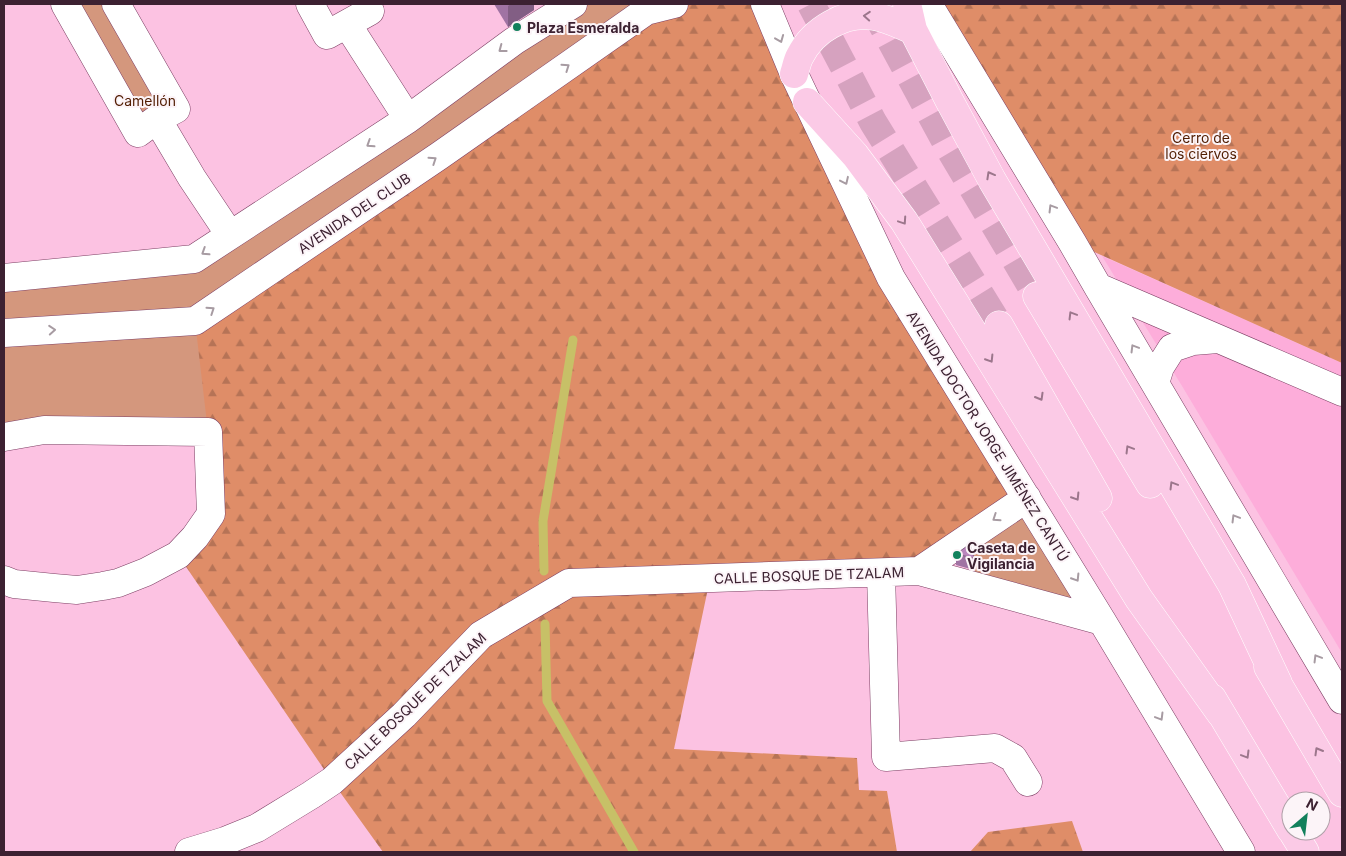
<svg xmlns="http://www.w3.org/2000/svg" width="1346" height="856" viewBox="0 0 1346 856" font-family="Inter,sans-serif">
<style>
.built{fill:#fdadda}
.green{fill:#d4977d}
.forest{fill:url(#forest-firs)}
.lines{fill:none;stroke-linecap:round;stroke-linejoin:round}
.stream{stroke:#c7c067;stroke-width:9}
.major-tunnel{stroke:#d6a2bf;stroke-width:28;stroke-dasharray:28 14;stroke-linecap:butt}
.minor-casing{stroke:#7d3f64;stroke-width:29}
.major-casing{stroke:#fff;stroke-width:29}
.minor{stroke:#fff;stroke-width:28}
.major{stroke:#fbcae6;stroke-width:28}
.wall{fill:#a073a3}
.shaded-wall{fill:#825e84}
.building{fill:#ba86bd;stroke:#825e84}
.oneway{stroke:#9c768c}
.oneway2{stroke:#a79ba2}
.poi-dot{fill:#12805c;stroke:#fcf4f8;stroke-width:2}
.labels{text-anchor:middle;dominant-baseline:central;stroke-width:4;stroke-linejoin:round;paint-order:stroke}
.poi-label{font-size:14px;font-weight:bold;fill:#3c2131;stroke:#fcf4f8;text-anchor:start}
.park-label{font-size:14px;fill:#511d02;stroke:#fcf4f8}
.street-label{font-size:14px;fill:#3c2131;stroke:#fcf4f8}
</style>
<defs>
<pattern id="forest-firs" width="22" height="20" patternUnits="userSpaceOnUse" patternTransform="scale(1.25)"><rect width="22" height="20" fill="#df8d68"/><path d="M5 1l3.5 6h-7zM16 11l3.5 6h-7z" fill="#b67356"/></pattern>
</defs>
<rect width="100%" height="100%" fill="#fcc2e2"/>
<!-- built -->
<path class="built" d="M1102,256L1342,363V653L1182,386Z"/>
<!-- green -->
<path class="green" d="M65,4H116L176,109L137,131Z
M573,4H640L208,432L4,437V278L194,259Z
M1027,498L1102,621L979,587L966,539Z"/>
<!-- forest -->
<path class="forest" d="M674,4H765L891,278L1027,498L919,571L710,579L674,749L857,758L859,790L887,791L897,852H383L332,781L178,555L195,537L208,432L195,321Z
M928,4H1342V363L1072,242Z
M1072,821L1083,852H970L988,832Z"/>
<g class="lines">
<!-- stream -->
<path class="stream" d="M544,571L543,521L573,340
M545,624L547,701L634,852"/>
<!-- major-tunnel -->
<path class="major-tunnel" d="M811,4L873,122L999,325
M871,4L949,148L1037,296"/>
<defs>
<path id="minor" d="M65,4L138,133L157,119L176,109L116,4
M310,4L327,35L370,11L366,4
M765,4L794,74L891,278L1102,621L1241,852
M928,4L1072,242L1098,287L1342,700
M347,24L408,119
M157,119L192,178L230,235
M4,278L194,259L408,119L514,41L573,4
M1098,287L1342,392
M4,333L195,321L439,156L646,11L674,4
M1155,383L1160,367L1172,348L1193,341L1218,339
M4,437L44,430L208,432L211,514L195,537L178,555L146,572L118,583L103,586L77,590L54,588L14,584L4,580
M919,571L1027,498
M881,573L886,757L995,748L1013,758L1028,782
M189,852L225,841L257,828L311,795L332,781L404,715L481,635L569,583L919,571L1102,621"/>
<path id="major" d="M907,4L913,30L949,100L992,180L1232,585L1278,683
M794,74C796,68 797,61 800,56C813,30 845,11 873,16C887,18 900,25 913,30
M807,102L855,155L904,221L1139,599L1221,714
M1037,296L1150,484
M999,325L1098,498
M1268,667L1342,793
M1212,698L1291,830
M1292,831L1305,852"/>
</defs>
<!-- minor casing -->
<use href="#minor" class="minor-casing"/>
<!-- major casing -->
<use href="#major" class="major-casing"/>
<!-- minor -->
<use href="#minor" class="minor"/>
<!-- major -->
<use href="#major" class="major"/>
</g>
<!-- wall -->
<path class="wall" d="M494,4H534V10L508,27Z
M956,554L974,558V570L956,565Z"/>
<!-- shaded-wall -->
<path class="shaded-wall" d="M511,4H534V10L508,27V6Z"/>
<!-- building -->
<path class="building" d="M970,544L974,558L956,554Z"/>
<!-- one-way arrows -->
<defs><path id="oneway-chevron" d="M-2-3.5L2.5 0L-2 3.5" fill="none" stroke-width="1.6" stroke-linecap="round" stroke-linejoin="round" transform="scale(1.25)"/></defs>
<g class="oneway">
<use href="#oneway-chevron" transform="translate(867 16) rotate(-176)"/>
<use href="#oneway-chevron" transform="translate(990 175) rotate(-119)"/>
<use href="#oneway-chevron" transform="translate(903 221) rotate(56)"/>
<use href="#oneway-chevron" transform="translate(1072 315) rotate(-121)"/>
<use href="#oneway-chevron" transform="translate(990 359) rotate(58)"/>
<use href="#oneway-chevron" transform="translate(1040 397) rotate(60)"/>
<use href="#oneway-chevron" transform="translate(1129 449) rotate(-121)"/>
<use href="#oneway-chevron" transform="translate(1173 485) rotate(-121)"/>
<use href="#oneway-chevron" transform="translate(1076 497) rotate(58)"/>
<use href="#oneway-chevron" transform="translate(1318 751) rotate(-120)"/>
<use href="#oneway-chevron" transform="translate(1246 755) rotate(59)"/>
</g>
<g class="oneway2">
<use href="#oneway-chevron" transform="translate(780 39) rotate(68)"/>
<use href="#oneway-chevron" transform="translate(502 49) rotate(143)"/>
<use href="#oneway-chevron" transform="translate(566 67) rotate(-35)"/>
<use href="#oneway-chevron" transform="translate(370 144) rotate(147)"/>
<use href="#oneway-chevron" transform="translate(433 160) rotate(-34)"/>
<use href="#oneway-chevron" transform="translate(845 181) rotate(65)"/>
<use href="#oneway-chevron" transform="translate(1052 208) rotate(-121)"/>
<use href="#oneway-chevron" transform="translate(205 252) rotate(147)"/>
<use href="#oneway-chevron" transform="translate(211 310) rotate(-34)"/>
<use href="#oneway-chevron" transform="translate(52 330) rotate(-4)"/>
<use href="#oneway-chevron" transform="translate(1134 348) rotate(-121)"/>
<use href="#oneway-chevron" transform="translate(996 518) rotate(146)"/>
<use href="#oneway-chevron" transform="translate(1235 518) rotate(-121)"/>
<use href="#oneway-chevron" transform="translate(1076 578) rotate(58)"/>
<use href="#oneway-chevron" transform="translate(1317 658) rotate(-121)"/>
<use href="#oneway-chevron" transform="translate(1160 717) rotate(59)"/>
</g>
<!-- markers -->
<g class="poi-dot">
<circle cx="517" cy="27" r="5"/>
<circle cx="957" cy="555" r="5"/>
</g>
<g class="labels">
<!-- poi labels -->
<g class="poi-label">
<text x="527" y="27">Plaza Esmeralda</text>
<text x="967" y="547">Caseta de<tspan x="967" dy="16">Vigilancia</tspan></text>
</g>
<!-- park labels -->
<g class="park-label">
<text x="145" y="100">Camellón</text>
<text x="1201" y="137">Cerro de<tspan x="1201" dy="16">los ciervos</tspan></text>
</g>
<!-- street labels -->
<g class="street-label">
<text transform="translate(354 213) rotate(-34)">AVENIDA DEL CLUB</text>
<text transform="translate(988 436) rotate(58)">AVENIDA DOCTOR JORGE JIMÉNEZ CANTÚ</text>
<text transform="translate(809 575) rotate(-2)">CALLE BOSQUE DE TZALAM</text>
<text transform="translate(415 701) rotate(-44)">CALLE BOSQUE DE TZALAM</text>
</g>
</g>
<!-- border -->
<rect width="1346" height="856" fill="none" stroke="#3c2131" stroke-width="10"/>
<!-- north arrow -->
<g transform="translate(1306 816) rotate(28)"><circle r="24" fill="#fcf4f8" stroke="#afa0a8"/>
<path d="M0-4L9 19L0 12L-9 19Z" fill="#12805c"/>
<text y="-8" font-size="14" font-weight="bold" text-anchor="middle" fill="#3c2131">N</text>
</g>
</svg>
